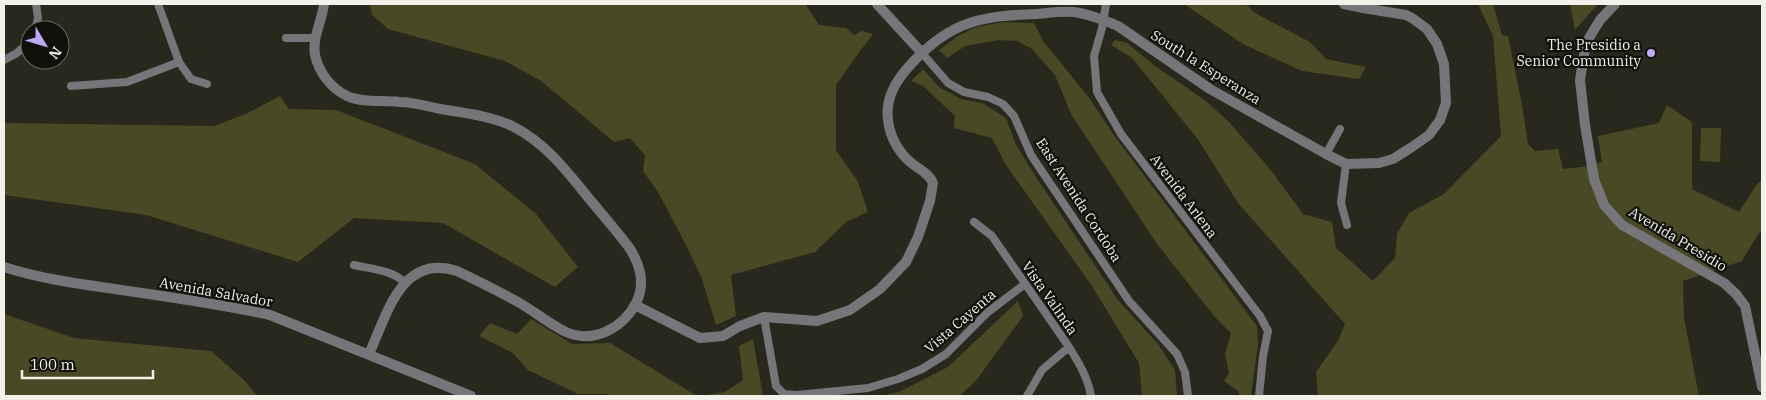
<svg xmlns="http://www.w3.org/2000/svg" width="1766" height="400" viewBox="0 0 1766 400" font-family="'IBM Plex Serif',serif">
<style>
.green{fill:#4a4925}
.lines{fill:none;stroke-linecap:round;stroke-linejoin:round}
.minor{stroke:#76757a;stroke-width:8}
.tertiary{stroke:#76757a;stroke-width:10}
.poi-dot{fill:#bea9f5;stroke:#11110c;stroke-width:2}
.labels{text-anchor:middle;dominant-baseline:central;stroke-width:4.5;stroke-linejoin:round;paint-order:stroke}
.poi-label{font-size:14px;fill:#f2f2eb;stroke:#11110c;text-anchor:end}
.street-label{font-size:14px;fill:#f2f2eb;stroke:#11110c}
</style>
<rect width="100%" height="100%" fill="#28281d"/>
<!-- green -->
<path class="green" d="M370,4H805L819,25L846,28L854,35L862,31L873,34L857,55L836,85V150L858,182L868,212L846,222L815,252L731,275L736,316L716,325L702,279L686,245L658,192L643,171L645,155L630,138L614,142L540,80L505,61L388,29L372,15Z
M1184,4H1246L1255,13L1310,42L1326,59L1366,67L1359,79L1302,71L1243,44Z
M1478,4H1493L1502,35L1508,36L1522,105L1528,144L1535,151L1558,149L1563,169L1582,167L1602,162L1598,136L1659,123L1667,105L1692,122V189L1739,212L1757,184L1762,180V231L1758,234L1742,261L1683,281L1684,318L1699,396H1318L1316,372L1338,341L1345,324L1238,203L1197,138L1132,58L1111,45L1115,40L1127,43L1155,66L1206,101L1229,122L1270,169L1303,214L1332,222L1336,248L1373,281L1395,258L1397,234L1409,213L1444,194L1501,136L1493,36Z
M1570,4H1598L1575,30Z
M1004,22L1034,23L1043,41L1090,99L1113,134L1257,326L1258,344L1251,396H1240L1238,391L1224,381L1229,373L1225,354L1231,333L1214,316L1157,244L1071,114L1055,75L1032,49L1017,41L999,40L965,46L947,58L939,50L958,36L976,27Z
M923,69L939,87L961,99L982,103L1006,118L1016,145L1036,177L1118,300L1158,344L1175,370L1177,396H1142L1139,363L1092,286L1006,165L992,138L954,128L955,116L923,86L911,81Z
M280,96L289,109L336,110L475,164L536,214L578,267L555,287L443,223L354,218L298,262L146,215L4,195V123L214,126L248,113Z
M1701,128H1721L1720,162L1700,161Z
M1018,301L1023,316L975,382L959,396H879L899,392L948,367Z
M4,314L74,338L211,351L245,381L257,396H4Z
M531,319L572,344L610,343L697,396H609L607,394H578L528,370L513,353L479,336L490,323L517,334Z
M753,339L763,396H700L725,392L743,380L739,346Z"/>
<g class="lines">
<!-- minor -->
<path class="minor" d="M158,4L179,62L191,79L207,84
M1106,4L1102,28L1094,56L1097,92L1121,134L1260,316L1268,331L1263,356L1259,396
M35,30L38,18L36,4
M286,38H315
M922,53L948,83L964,92L988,97L1003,104L1014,116L1031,155L1129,301L1177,354L1185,372L1188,396
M4,60L17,53L30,41
M71,86L127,82L179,62
M1326,154L1340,129
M1346,164L1341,203L1347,225
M974,222L992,236L1069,347C1079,363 1088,378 1091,396
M354,265C371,269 393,270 405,283
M764,317L776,386L784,394L797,395L868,388L898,379L922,369L946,354L988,312L1025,284
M1027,396L1042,370L1069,347"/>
<!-- tertiary -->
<path class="tertiary" d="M324,4C322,21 312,38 315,55C319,73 331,88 347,96C362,103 383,100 399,102C413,102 427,106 440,109C464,113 492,116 514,127C545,143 565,169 587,196C601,213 615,229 628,246C640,263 646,284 636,303C623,328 594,344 566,332C549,324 534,311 518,302C498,291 478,281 457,271C401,253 387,315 369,354
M877,4L922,53
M1615,4L1600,20L1586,43L1580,80L1585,125L1594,179L1604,205L1622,225L1724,283L1736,294L1745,306L1762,387
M4,267C38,278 73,283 108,288C162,296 216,303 270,315L471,396
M635,305L700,338L723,336L740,326L764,317L817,321L850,310L880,289L906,262L918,237L930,201L933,183C929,174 922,171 914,165C900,155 890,138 888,120C885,97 897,79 912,63C951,21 981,16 1036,14C1048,13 1062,11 1074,12C1089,14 1104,20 1118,26L1210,89L1326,154L1346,164L1379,163L1393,159L1412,147L1429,135L1440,120L1446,103L1444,64L1437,44L1427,29L1412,18L1406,15L1363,8L1344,4"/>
</g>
<!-- markers -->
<circle class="poi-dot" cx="1651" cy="53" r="5"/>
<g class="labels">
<!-- poi labels -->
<g class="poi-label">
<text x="1641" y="45">The Presidio a<tspan x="1641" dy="16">Senior Community</tspan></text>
</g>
<!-- street labels -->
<g class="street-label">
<text transform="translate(1206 67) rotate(32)">South la Esperanza</text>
<text transform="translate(1184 196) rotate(53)">Avenida Arlena</text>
<text transform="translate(1079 200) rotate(57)">East Avenida Cordoba</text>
<text transform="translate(1678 239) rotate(31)">Avenida Presidio</text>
<text transform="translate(216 292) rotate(10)">Avenida Salvador</text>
<text transform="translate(1050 298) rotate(55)">Vista Valinda</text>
<text transform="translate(960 321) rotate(-41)">Vista Cayenta</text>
</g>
</g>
<!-- border -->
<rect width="1766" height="400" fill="none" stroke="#f2f2eb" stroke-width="10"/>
<!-- north arrow -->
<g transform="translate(45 45) rotate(128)"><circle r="24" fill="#11110c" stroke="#6b6b65"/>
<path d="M0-4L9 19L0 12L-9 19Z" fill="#bea9f5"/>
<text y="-8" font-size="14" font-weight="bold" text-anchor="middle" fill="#f2f2eb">N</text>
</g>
<!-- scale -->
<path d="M22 370v8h131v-8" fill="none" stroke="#f2f2eb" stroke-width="2.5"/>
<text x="30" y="370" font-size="15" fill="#f2f2eb" stroke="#11110c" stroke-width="4" paint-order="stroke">100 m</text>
</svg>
